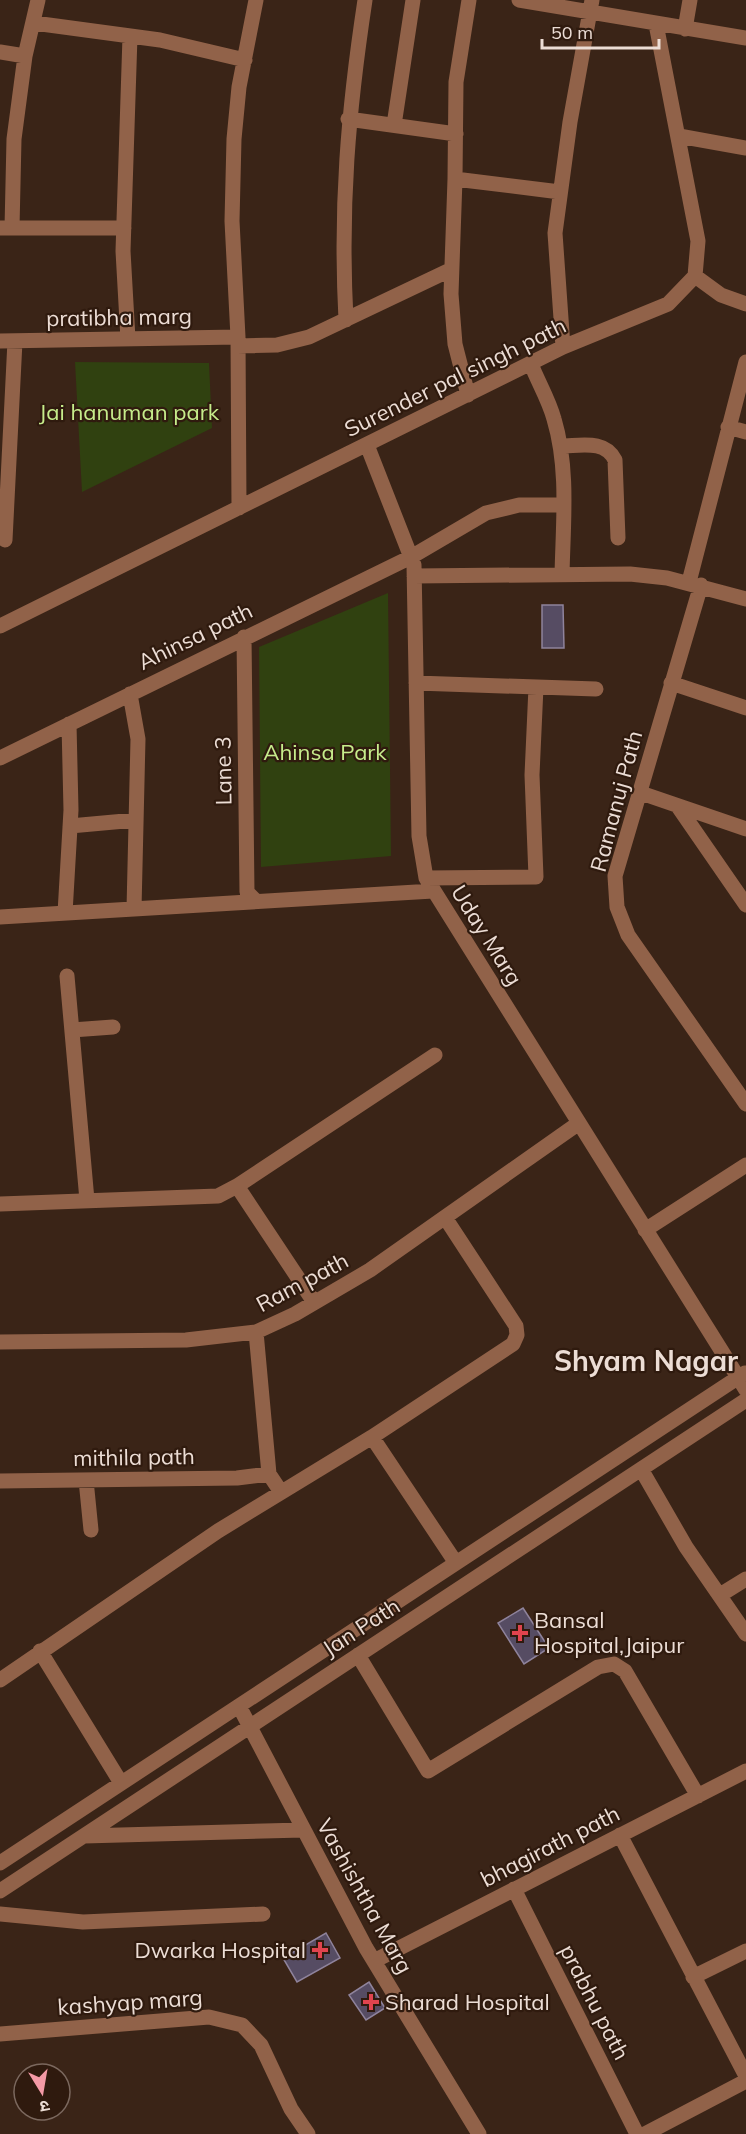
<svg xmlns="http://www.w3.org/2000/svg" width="746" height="2134" viewBox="0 0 746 2134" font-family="Mulish,'Noto Sans Devanagari',sans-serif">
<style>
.green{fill:#304110}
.building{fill:#564c63;stroke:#8f839c;stroke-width:1.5}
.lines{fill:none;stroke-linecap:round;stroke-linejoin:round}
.minor{stroke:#916249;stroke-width:15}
.health-dot{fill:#e0444e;stroke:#2f1a0e;stroke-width:2}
.labels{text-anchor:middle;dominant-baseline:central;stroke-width:4.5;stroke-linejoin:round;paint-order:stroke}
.street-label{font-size:22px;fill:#ecddd5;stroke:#2f1a0e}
.park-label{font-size:22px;fill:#c6ec8b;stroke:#2f1a0e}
.poi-label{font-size:22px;fill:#ecddd5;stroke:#2f1a0e;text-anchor:start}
.district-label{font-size:28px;font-weight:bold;fill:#ecddd5;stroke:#2f1a0e}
</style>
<rect width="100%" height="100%" fill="#3a2417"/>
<!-- green -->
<path class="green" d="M75,362L209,363L212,428L82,492Z
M388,593L391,856L261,867L259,647Z"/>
<!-- building -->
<path class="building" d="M542,605H563L564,648H542Z
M523,1608L549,1648L524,1664L498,1623Z
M326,1933L340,1958L297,1982L283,1958Z
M369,1982L385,2008L366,2020L349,1995Z"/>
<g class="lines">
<!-- minor -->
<path class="minor" d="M469,0L456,82L455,179L560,192
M519,0L746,38
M34,23L160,40L245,60
M685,29L690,0
M0,52L25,56
M348,119L456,134
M394,125L413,0
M679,136L746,148
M455,179L451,294L455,344L468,395
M0,228H124
M12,228L14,139L25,56L38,0
M695,276L721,295L746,304
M346,320C340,207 348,112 365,0
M128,339L123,251L130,36
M0,341L238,337
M238,346L277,345L309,337L450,270
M563,347L555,233L570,122L592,0
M531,364C538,382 549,400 554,419C569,469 563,524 562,575
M728,427L746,432
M367,445L414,565L419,836L426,878L746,1390
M560,446C580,446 605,439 615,460L618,538
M239,508L238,337L232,221L234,139L239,87L256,0
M5,540L15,341
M414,576L630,574L667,578L746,599
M689,582L746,362
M701,585L615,876L617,907L628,935L746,1104
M0,626L563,347L668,304L695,276L698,241L656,24
M244,637L247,892L256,901
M416,683L596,689
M671,683L746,708
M130,694L138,739L134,909
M0,758L411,557L486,513L519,505H563
M641,793L746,829
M679,808L746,905
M70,826L136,820
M426,878L536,877L532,775L536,687
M65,913L71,810L69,724
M0,917L433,891
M67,976L87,1200
M72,1030L113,1027
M0,1204L218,1196L237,1186
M446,1219L516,1326L517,1335L513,1344L372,1437L456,1563
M645,1230L746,1165
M314,1302L237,1186L435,1055
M256,1332L269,1474L281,1492
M0,1342L186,1340L256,1332L295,1314L370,1270L579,1123
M641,1469L686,1547L746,1634
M86,1480L91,1530
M0,1481L237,1478L269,1474
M720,1595L746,1579
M40,1651L121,1783
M358,1655L428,1771L598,1667L614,1664L625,1671L698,1796
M0,1680L218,1531L372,1437
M239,1706L366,1948L479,2134
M620,1835L746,2076
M84,1836L303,1830
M0,1863L745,1373
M514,1889L637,2134
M0,1891L746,1400
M0,1914L83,1922L263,1914
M374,1961L746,1771
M693,1977L746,1951
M0,2034L209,2017L242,2025L261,2045L291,2109L308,2134
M645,2134L746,2081"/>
</g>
<!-- markers -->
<g class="health-dot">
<path d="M517 1624h6v6h6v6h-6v6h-6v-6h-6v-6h6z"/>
<path d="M317 1941h6v6h6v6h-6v6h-6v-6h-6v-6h6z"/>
<path d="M368 1993h6v6h6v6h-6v6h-6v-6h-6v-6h6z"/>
</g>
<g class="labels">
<!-- street labels -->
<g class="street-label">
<text transform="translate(119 317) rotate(-1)">pratibha marg</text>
<text transform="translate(455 377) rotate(-26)">Surender pal singh path</text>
<text transform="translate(195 636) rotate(-26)">Ahinsa path</text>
<text transform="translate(223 771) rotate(-91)">Lane 3</text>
<text transform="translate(616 801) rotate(-75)">Ramanuj Path</text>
<text transform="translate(487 935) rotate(58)">Uday Marg</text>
<text transform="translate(302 1282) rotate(-28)">Ram path</text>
<text transform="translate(134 1457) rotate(-1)">mithila path</text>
<text transform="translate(361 1627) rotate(-33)">Jan Path</text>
<text transform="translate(550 1846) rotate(-27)">bhagirath path</text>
<text transform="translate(365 1896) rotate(61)">Vashishtha Marg</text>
<text transform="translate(130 2002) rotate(-4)">kashyap marg</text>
<text transform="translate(595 2002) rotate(63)">prabhu path</text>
</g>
<!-- park labels -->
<g class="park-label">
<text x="129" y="412">Jai hanuman park</text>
<text x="325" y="752">Ahinsa Park</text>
</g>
<!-- poi labels -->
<g class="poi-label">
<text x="534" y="1620">Bansal<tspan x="534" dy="25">Hospital,Jaipur</tspan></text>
<text x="306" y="1950" text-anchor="end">Dwarka Hospital</text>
<text x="385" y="2002">Sharad Hospital</text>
</g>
<!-- district labels -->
<g class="district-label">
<text x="646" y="1360">Shyam Nagar</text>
</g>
</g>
<!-- north arrow -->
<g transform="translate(42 2092) rotate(169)"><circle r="28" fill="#2f1a0e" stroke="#7b685e" stroke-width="1.5"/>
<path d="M0-4.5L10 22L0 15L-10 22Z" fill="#f49aa6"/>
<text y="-9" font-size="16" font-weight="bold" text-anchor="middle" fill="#ecddd5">उ</text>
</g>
<!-- scale -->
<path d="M542 39v9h117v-9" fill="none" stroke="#ecddd5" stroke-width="3"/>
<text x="551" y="39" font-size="18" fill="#ecddd5" stroke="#2f1a0e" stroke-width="4.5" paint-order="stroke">50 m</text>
</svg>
